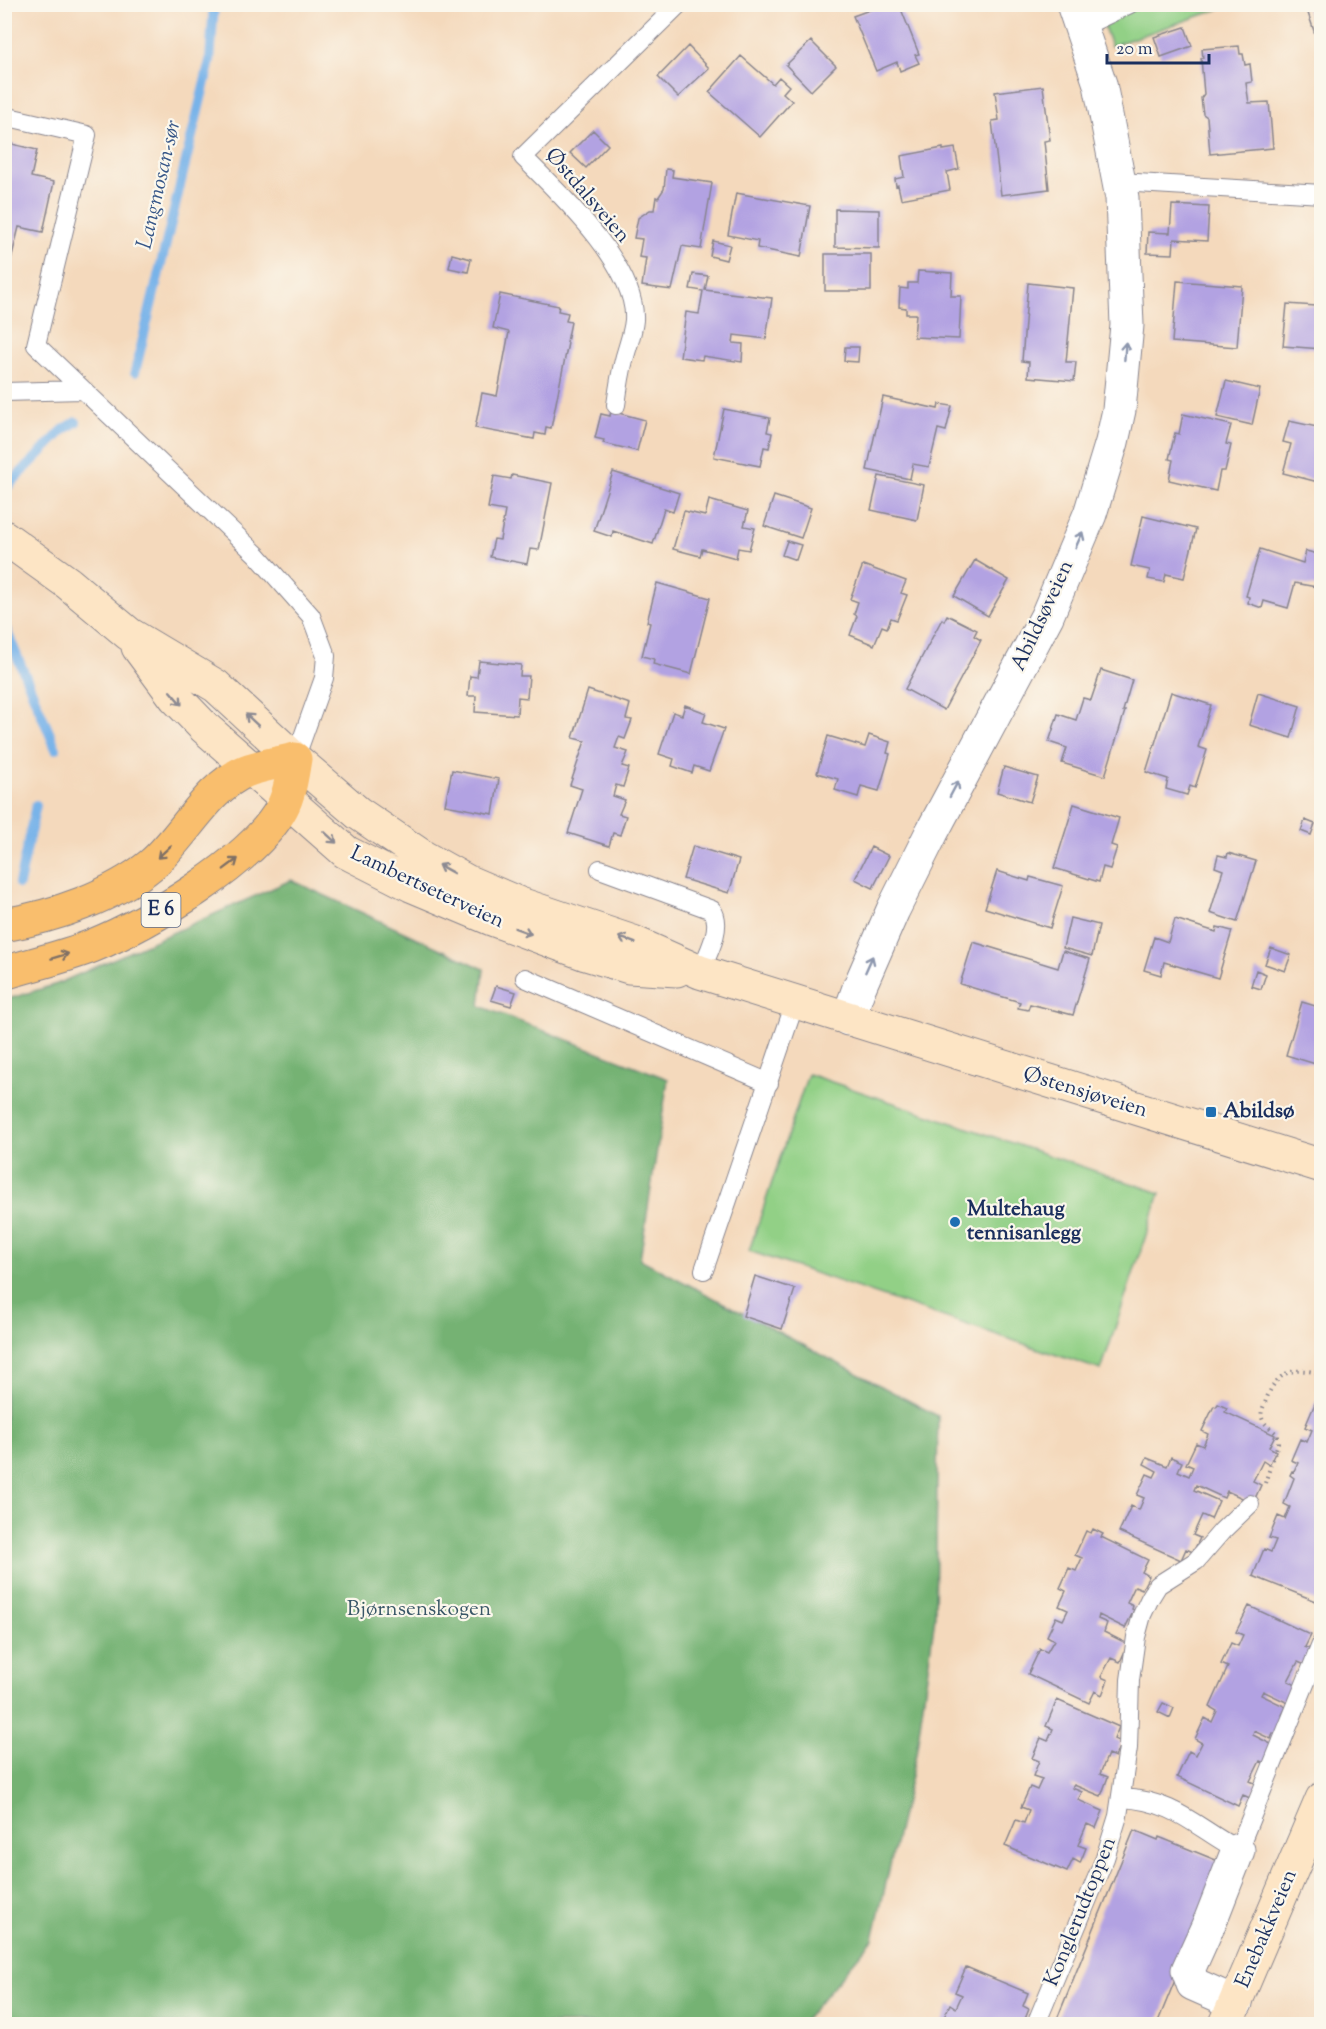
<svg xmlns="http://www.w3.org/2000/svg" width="1326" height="2029" viewBox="0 0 1326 2029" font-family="'Sorts Mill Goudy',serif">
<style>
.green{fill:#92d086;stroke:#568072;stroke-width:1.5}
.forest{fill:#75b273;stroke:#487068;stroke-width:1.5}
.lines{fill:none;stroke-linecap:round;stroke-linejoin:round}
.stream{stroke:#78b3e9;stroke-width:10}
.building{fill:#b2a2e2}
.lane-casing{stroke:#88848d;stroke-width:20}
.street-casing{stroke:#88848d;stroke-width:35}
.secondary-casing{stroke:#88848d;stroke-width:35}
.highway-casing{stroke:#88848d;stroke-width:35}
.path{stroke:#88848d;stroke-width:4;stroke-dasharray:1.5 4.5;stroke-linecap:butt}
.lane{stroke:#fff;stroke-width:18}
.street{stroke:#fff;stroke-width:33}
.secondary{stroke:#fde5c5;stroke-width:33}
.highway{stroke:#f9be6d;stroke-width:33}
.oneway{stroke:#8d97ae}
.oneway2{stroke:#8c8a92}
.oneway3{stroke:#7f6f65}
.poi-dot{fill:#1f6fb2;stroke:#fbf7ec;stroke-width:2}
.labels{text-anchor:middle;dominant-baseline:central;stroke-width:4.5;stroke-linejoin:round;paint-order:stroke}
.shield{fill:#fbf7ec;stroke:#5e6b89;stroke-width:1.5}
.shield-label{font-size:20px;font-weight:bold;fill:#1b2f5e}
.street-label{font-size:21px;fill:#1b2f5e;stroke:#fbf7ec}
.poi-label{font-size:21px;font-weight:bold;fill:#1b2f5e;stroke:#fbf7ec;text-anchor:start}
.park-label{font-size:21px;fill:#395768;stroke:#fbf7ec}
.water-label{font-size:22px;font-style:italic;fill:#375788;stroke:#fbf7ec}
</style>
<rect width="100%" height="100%" fill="#fbf7ec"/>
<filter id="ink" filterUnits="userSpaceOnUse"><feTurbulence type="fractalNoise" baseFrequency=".0167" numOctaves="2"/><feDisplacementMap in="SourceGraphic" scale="12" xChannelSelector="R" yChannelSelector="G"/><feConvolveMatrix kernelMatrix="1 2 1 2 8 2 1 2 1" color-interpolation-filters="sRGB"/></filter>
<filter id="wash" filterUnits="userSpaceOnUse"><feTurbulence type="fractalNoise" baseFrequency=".008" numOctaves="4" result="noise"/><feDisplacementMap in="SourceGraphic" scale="24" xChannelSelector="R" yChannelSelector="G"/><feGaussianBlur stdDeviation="1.35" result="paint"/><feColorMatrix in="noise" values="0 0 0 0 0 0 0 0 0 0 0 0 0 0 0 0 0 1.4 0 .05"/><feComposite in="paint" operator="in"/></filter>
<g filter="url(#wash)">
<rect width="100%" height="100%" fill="#f4d9bc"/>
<!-- green -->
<path class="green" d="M1096,4L1231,5L1111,46Z
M808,1074L1160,1193L1101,1370L749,1251Z"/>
<!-- forest -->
<path class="forest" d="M291,880L484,969L480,1006L668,1079L640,1259L938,1416L935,1617L916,1754L873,1939L801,2024H5V1000L57,984Z"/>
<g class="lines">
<!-- stream -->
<path class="stream" d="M135,372L210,61L214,4
M4,490L63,430L76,422
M4,625L56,749
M19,884L36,805"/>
</g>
<g id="blocks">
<!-- building -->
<path class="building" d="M874,4H899L919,54L915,55L919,63L900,71L897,62L876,71L853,16L875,8Z
M1305,4H1322V52H1321Z
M1185,27L1192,46L1161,57L1154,37Z
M811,41L836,66L811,91L786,65Z
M688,46L709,68L678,97L658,77Z
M1239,46L1240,54H1243L1245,65L1250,64L1252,82L1246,83L1249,103L1269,102L1273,148L1210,154L1207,117L1203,114L1201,98L1204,94L1201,58H1203L1202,49Z
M741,56L773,84L779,77L789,86L783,93L792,101L760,137L709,92Z
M1043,86L1050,140L1044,141L1049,189L1001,195L992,121L999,120L995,92Z
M593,130L608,145L586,168L570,153Z
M4,142L37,150L31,177L54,182L43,232L19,227L5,284Z
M943,148V150L955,148L959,169L947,172L950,190L901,199L898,185L896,186L895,179L904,177L901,156Z
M666,169L673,170L672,177L712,183L701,249L682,246L672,290L642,286L646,258L639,257L642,239L634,238L638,218L650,210H654L656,197L658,198L664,189Z
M736,193L810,206L801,257L757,248L758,241L728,235Z
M1172,205L1209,207L1207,241L1174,239L1173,254L1147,253L1148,232L1170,233Z
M835,209L879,210V248L835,247Z
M713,241L730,245L726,260L710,256Z
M452,254L471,259L468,272L449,268Z
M825,254H871V291H825Z
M1320,266H1322V349L1283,346L1287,304L1316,306Z
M918,271L952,273L951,296H961L959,339L914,337L916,314H906V308L899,307L900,288L908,289V283H917Z
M693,274L708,276L705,290L772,298L766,339L734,335L733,343L743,344L742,362L703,356L702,360L680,357L686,312L699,314L703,291L690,289Z
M1177,281L1242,286L1237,347L1172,342Z
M1028,283L1073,288L1066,362H1076L1074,381L1028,377L1029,362L1022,361Z
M500,294L559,306L558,311L568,313L566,321L571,322L567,342L568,343L551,428L546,427L545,435L535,433L534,439L475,428L482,393L497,396L509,332L493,328Z
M845,347H859L858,362L844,361Z
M1226,381L1260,389L1252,425L1217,417Z
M883,397L938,409L939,404L952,406L946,431L938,429L929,467L913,464L910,479L867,470Z
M724,409L770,418L767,432L772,433L769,448L764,447L760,466L714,457Z
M611,411L645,420L637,451L603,443L604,440L595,438L601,414L610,416Z
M1183,414L1231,425L1226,444L1231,445L1225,471H1220L1216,491L1169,480L1173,460L1169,459L1175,433L1179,434Z
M1289,421L1322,428V483L1283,473L1291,444L1283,442Z
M613,472L679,493L673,512L664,509L653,544L613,531L612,537L594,531Z
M512,475L552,483L539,550L530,549L527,564L490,557L494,539L500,540L505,511L488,508L494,476L511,479Z
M879,476L924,485L917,520L871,510Z
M774,496L811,508L801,538L764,526Z
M709,500L748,511L744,526L755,528L749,550L738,548L736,558L702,549L700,556L673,549L684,511L705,516Z
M1143,516L1196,529L1184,578L1166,574L1164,582L1148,579L1150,570L1131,566Z
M787,541L801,545L796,560L782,555Z
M1260,549L1303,563L1306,551L1322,555V588L1295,583L1288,608L1264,601L1262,608L1248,603L1249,597L1246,596Z
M975,560L1009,580L988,616L954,596Z
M863,565L906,581L901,593L907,595L897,620L891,618L887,628L882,626L874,645L850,635L857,616L854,614L858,602L850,599Z
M657,583L710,598L691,674L653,664L654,659L642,656L650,623L647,622Z
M947,615L977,630L974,636L981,640L944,710L905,689L942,619L944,621Z
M479,661L521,665L520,676H529L527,698L518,697L517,715L475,712L476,696H468L470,676L477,677Z
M1101,670L1132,680L1123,711H1125L1105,776L1062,763L1067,748L1049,742L1058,714L1076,720L1083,698L1091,700Z
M588,690L630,704L626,719L632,720L625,739L619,737L615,748L628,752L622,766L629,768L623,787L616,785L613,796L625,800L619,814L626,816L620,835L613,833L609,846L568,833L582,789L570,785L585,741L573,738Z
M1171,692L1211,705L1198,747L1207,750L1195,788L1190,786L1187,795L1166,789L1168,779L1146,772Z
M1258,693L1300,706L1291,738L1249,725Z
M685,705L706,713L703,722L724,729L709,771L694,766L692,773L672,766L674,759L659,754L673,712L682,715Z
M869,735L890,742L887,753L890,754L879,791L861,786L858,797L835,790L838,779L817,773L828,736L865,747Z
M1004,767L1038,777L1030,802L997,792Z
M452,770L499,779L493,814L445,805Z
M1074,804L1119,818L1111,845L1117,847L1110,869L1103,867L1099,882L1054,868Z
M1305,820L1315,824L1311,835L1301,831Z
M693,846L739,860L729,893L683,879Z
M871,847L889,856L873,888L855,879Z
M1228,853L1256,861L1237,922L1210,913L1223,870L1215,867L1218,855L1227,857Z
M997,871L1029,881L1030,877L1063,886L1050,928L985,908Z
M1070,918L1099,925L1092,956L1063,948Z
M1175,919L1216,932L1217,927L1232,931L1218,978L1164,962L1161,975L1144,970L1154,937L1168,942Z
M973,942L1058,968L1063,951L1090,959L1073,1015L1030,1004L1028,1010L1018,1008L1020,1002L960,984Z
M1271,948L1291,955L1285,971L1265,964Z
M1256,970L1266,974L1261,989L1251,986Z
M496,986L516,992L511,1006L491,1000Z
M1302,1002L1322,1008V1066L1286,1055Z
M755,1276L795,1289L782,1329L743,1316Z
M1316,1401L1322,1404V1590L1316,1601L1253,1576L1264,1549L1271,1552L1276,1540L1269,1538L1278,1516L1285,1519L1290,1507L1284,1504L1294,1478L1290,1475L1292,1471L1294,1472L1298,1463L1291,1460L1300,1439L1307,1442L1312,1430L1305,1427Z
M1218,1404L1227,1408L1225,1412L1275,1435L1269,1447L1276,1451L1269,1465L1263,1461L1253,1481L1261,1485L1253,1503L1227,1491L1224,1498L1196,1485L1194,1490L1219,1501L1211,1519L1202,1515L1193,1535L1200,1538L1193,1552L1186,1549L1181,1560L1119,1532L1131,1506L1139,1510L1144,1498L1137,1495L1147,1474L1154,1477L1157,1471L1144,1464L1147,1458L1167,1466L1171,1457L1182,1462L1178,1471L1189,1476L1193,1467L1186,1464L1196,1443L1203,1446L1208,1434L1202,1431L1214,1406L1216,1407Z
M1093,1529L1103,1534L1101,1537L1148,1560L1142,1572L1149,1576L1142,1589L1135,1586L1127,1603L1133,1606L1132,1609L1134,1610L1125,1628L1099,1615L1098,1619L1107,1623L1104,1632L1128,1644L1120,1662L1111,1658L1101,1677L1108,1680L1102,1695L1095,1691L1089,1703L1028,1674L1040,1649L1047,1652L1054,1640L1047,1636L1056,1617L1063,1620L1068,1610L1059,1606L1066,1591L1060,1588L1069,1568L1076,1571L1082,1558L1075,1555L1086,1531L1091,1533Z
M1249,1606L1311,1635L1305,1647L1312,1650L1305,1665L1298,1662L1288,1681L1296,1685L1288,1703L1263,1691L1261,1695L1286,1707L1282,1715L1289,1719L1281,1737L1273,1733L1271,1739L1254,1731L1253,1735L1277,1747L1269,1765L1260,1761L1250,1781L1257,1784L1250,1798L1243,1795L1238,1806L1177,1777L1189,1751L1196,1755L1202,1743L1195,1739L1205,1718L1212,1722L1217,1711L1210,1707L1228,1667L1221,1664L1231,1643L1238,1646L1243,1635L1236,1632Z
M1057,1700L1119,1727L1114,1739L1121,1742L1115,1757L1108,1754L1100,1774L1108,1777L1101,1796L1074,1785L1072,1788L1082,1792L1078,1800L1103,1811L1096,1828L1087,1824L1078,1845L1086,1848L1080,1863L1073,1859L1067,1872L1005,1846L1016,1820L1024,1823L1029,1810L1021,1807L1030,1787L1037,1790L1042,1779L1033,1776L1039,1761L1032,1758L1041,1738L1048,1741L1053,1729L1046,1726Z
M1163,1703L1174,1708L1170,1718L1158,1712Z
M1134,1830L1158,1840L1159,1837L1223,1863L1157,2024H1055Z
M966,1967L1028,1993L1023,2006L1029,2009L1023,2024L1016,2021L1015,2024H941L950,2004L956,2008L962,1995L955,1992Z"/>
</g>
</g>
<g filter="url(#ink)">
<use href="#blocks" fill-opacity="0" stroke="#88848d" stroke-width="1.5"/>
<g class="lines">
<defs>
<path id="lane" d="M1082,27L1130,4
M4,116L87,135L36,345L257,555L311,616L326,656L324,678L295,759
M1120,182L1322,194
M4,392L83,390
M616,405C618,390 620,375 624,360C627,348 633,333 634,320C637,266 559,193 523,157L679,4
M600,869L712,910C724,926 707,956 700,972
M525,978L769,1083
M704,1270L795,1003
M1122,1798C1175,1801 1194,1826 1238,1850L1322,1642
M1036,2024L1105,1858L1118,1816L1128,1748L1130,1680L1136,1637L1142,1615L1150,1598L1158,1585L1196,1561L1222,1531L1250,1504"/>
<path id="street" d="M848,1019L859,988L893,910L932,832L1047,616L1090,514L1112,442L1119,410L1127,325L1122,198L1100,84L1073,4
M1236,2003L1193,1984L1188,1970L1211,1919L1238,1850"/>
<path id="secondary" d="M4,537L68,583L129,634L216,686L295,759L358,813L423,857L466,881L520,904L633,942L700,972L1322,1166
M138,647L175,697L204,727L346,852L411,885L492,919L586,954L629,967L677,970
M1226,2024L1322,1799"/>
<path id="highway" d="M4,925C55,916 112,897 152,864C183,838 207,787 246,771C261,765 279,763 295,759C292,776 290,793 282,808C253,862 148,923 92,946C64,957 33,964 4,973"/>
</defs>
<!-- lane casing -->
<use href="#lane" class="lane-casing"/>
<!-- street casing -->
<use href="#street" class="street-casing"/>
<!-- secondary casing -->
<use href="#secondary" class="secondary-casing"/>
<!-- highway casing -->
<use href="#highway" class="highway-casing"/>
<!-- path -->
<path class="path" d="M1265,1483L1278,1443V1435C1273,1430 1264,1425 1262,1418C1260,1412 1264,1406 1266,1400C1277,1371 1293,1366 1322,1374"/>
<!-- lane -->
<use href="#lane" class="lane"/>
<!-- street -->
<use href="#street" class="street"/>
<!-- secondary -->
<use href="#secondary" class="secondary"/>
<!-- highway -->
<use href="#highway" class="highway"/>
</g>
<!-- one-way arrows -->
<defs><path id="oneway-shaft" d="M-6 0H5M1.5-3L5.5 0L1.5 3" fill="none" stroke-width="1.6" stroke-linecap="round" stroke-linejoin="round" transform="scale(1.5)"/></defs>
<g class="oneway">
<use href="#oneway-shaft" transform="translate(1125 351) rotate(-86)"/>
<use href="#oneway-shaft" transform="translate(1079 540) rotate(-66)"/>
<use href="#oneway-shaft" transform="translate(954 789) rotate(-62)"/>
<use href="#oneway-shaft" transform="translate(869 964) rotate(-66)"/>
</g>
<g class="oneway2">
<use href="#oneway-shaft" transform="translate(176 698) rotate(49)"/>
<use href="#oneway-shaft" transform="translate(252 720) rotate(-137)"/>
<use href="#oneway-shaft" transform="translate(330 837) rotate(42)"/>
<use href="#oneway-shaft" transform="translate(446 869) rotate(-151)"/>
<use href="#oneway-shaft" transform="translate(523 931) rotate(20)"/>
<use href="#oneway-shaft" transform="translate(627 940) rotate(-160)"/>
</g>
<g class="oneway3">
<use href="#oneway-shaft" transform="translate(164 852) rotate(137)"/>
<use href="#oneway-shaft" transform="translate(231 864) rotate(-37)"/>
<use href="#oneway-shaft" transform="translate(60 956) rotate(-17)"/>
</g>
</g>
<!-- markers -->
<g class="poi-dot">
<rect x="1205" y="1106" width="12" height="12" rx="3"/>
<circle cx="955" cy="1222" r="6"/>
</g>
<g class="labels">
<!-- shield labels -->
<rect class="shield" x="141.5" y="893" width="39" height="34" rx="4.5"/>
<g class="shield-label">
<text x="161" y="910">E 6</text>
</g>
<!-- street labels -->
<g class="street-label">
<text transform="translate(587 196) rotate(49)">Østdalsveien</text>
<text transform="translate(1043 616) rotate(-65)">Abildsøveien</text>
<text transform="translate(427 888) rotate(25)">Lambertseterveien</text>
<text transform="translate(1085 1093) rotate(17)">Østensjøveien</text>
<text transform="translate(1081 1912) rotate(-68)">Konglerudtoppen</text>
<text transform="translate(1267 1929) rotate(-67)">Enebakkveien</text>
</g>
<!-- poi labels -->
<g class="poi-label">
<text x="1223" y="1112">Abildsø</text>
<text x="967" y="1210">Multehaug<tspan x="967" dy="24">tennisanlegg</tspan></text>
</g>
<!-- park labels -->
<g class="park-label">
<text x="419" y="1610">Bjørnsenskogen</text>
</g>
<!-- water labels -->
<g class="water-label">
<text transform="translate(160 185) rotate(-77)">Langmosan-sør</text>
</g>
</g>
<!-- margin -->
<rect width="1326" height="2029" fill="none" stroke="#fbf7ec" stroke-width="24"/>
<!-- scale -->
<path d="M1107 54v9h102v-9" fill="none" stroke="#1b2f5e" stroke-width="3"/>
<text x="1116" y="54" font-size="18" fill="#1b2f5e" stroke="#fbf7ec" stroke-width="4.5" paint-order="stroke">20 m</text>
</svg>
